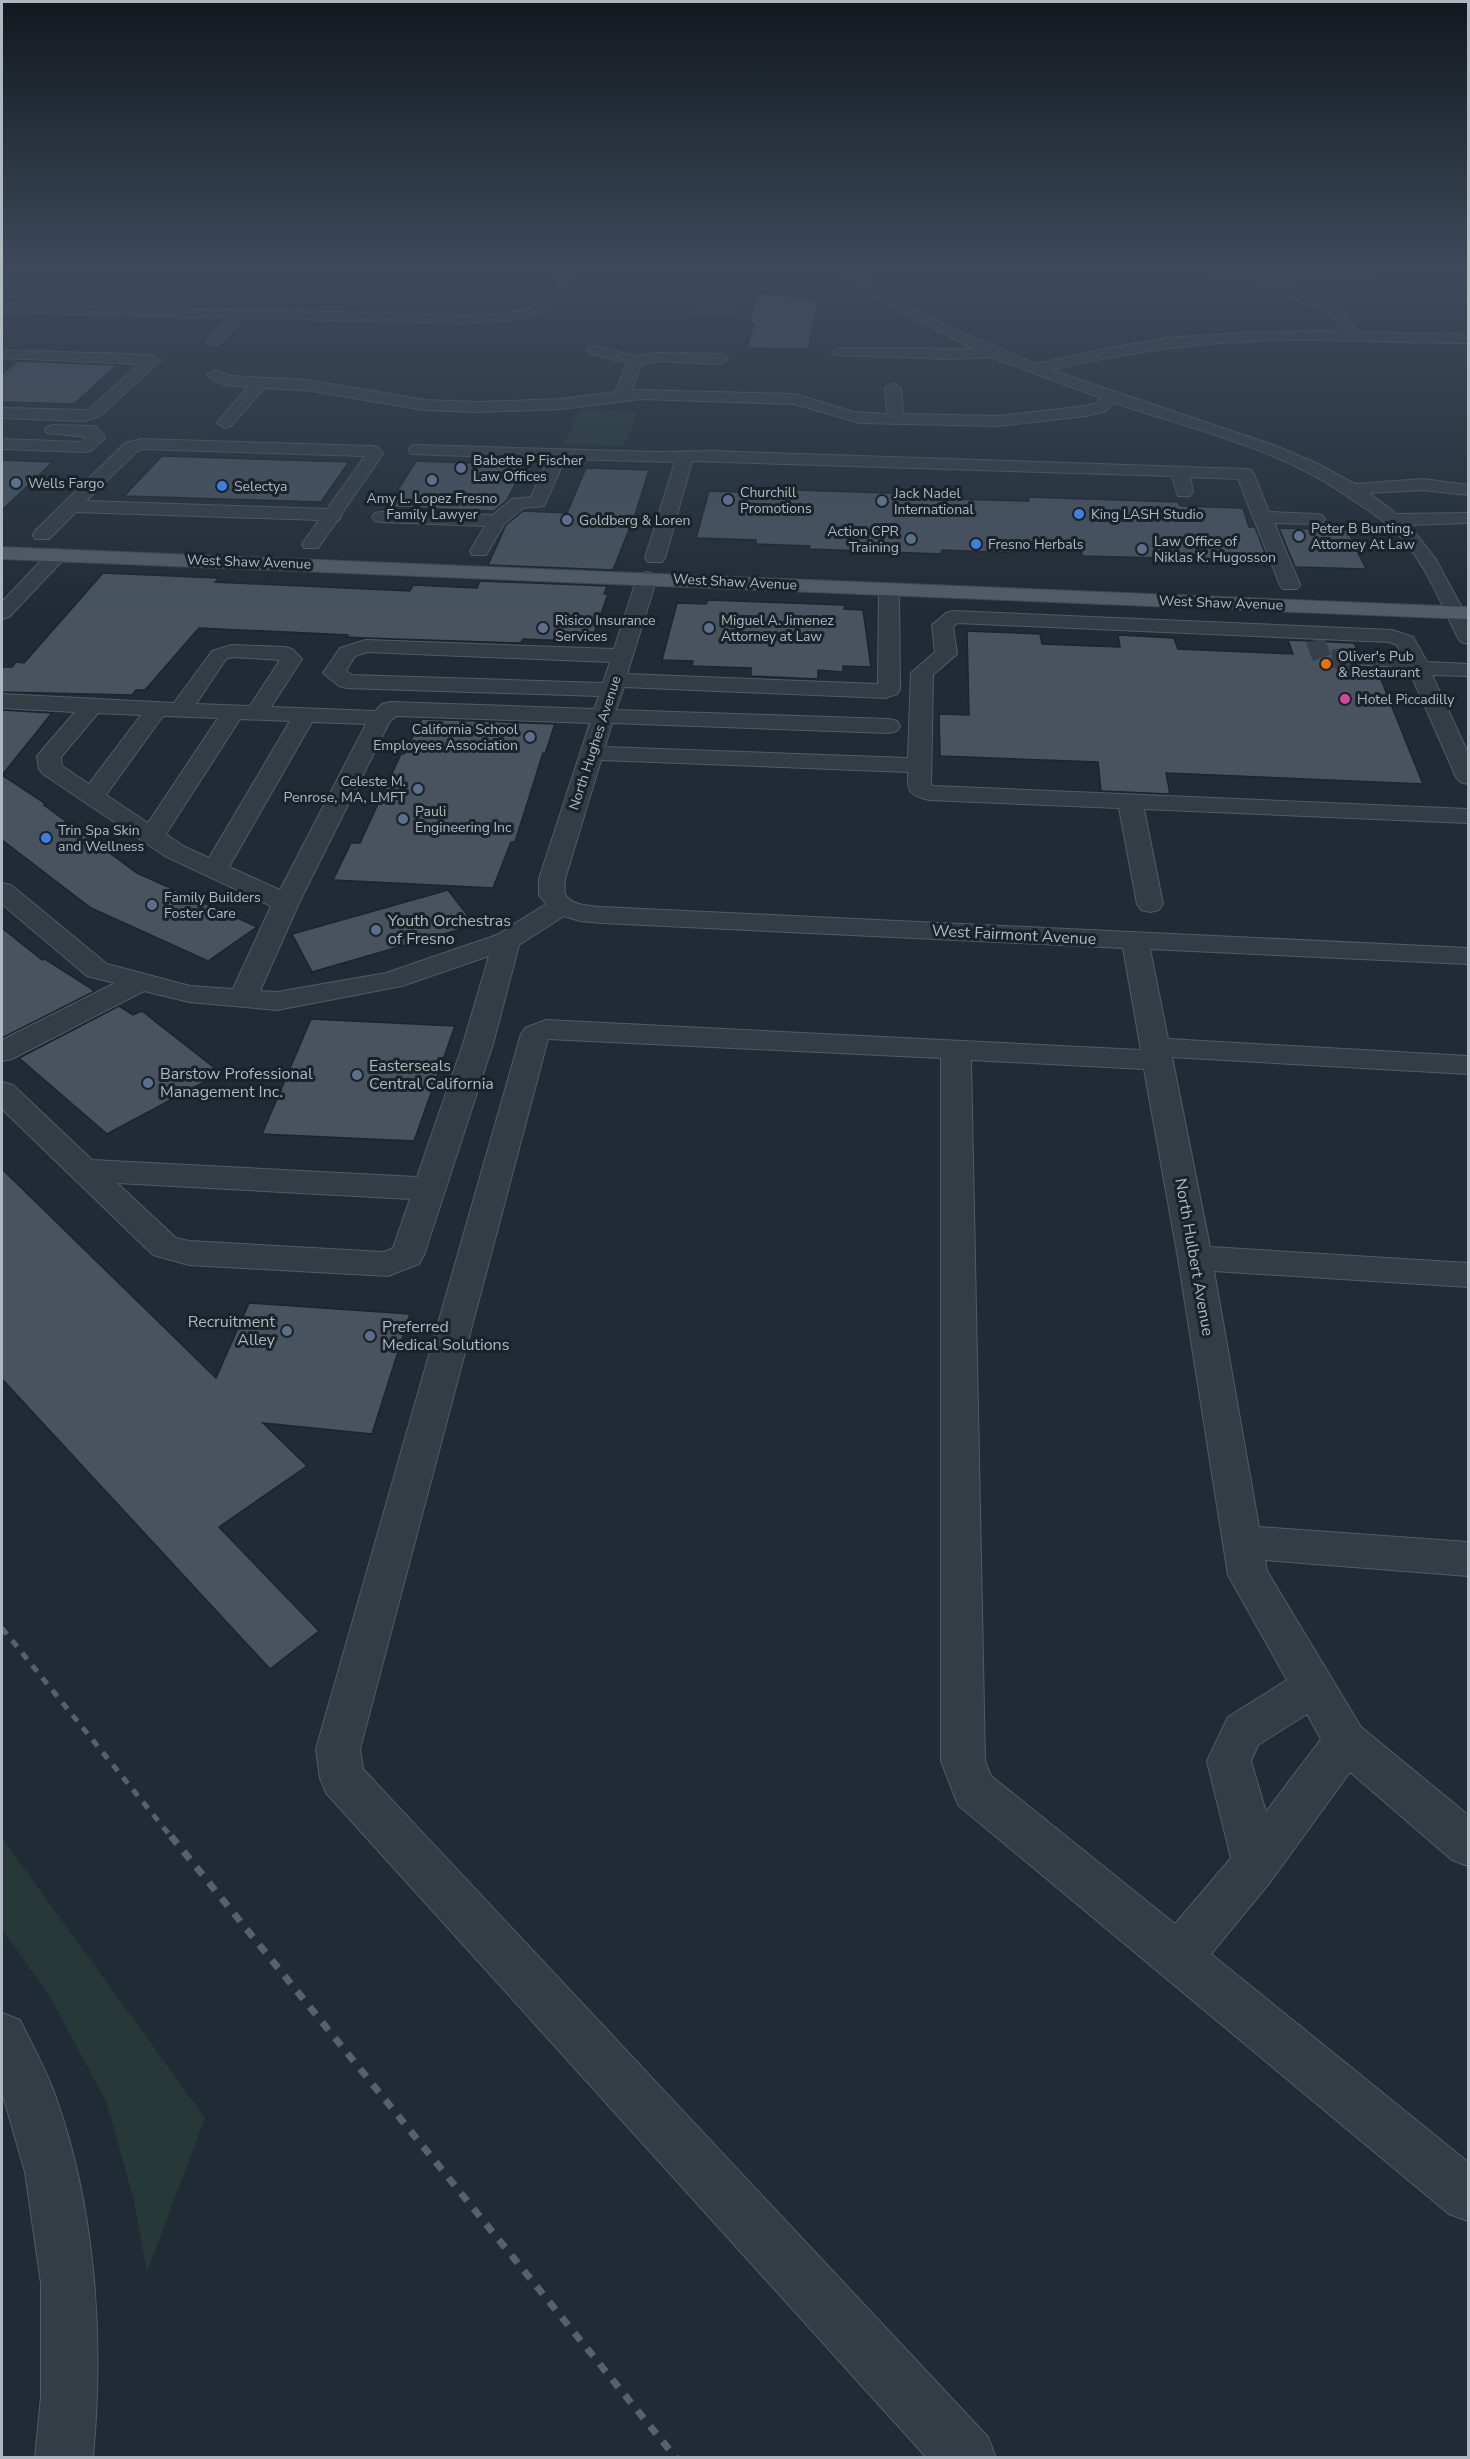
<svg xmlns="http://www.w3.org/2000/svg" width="1470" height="2459" viewBox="0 0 1470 2459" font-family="'Nunito Sans',sans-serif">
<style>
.green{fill:#263938}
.building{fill:#48535f;stroke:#1c242c;stroke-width:1.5}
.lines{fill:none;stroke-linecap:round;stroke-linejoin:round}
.minor-tunnel{stroke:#36404a;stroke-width:19;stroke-dasharray:19 10;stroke-linecap:butt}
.minor-casing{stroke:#525b63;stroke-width:2}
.major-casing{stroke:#3e464f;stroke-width:2}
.minor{fill:#343d46;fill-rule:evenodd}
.major{fill:#525c66;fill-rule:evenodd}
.rail-far1{stroke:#57616c;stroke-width:5;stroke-dasharray:8 8;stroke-linecap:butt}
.rail{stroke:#57616c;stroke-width:7;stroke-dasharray:10 10;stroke-linecap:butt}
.service-dot{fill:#5c6f8a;stroke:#1a222a;stroke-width:2}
.shop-dot{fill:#3f7fe0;stroke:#1a222a;stroke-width:2}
.food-dot{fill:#e8710a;stroke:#1a222a;stroke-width:2}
.hotel-dot{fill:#d1479c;stroke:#1a222a;stroke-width:2}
.labels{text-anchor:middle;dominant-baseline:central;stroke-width:6;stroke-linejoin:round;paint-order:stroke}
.far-poi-label{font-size:14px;fill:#afb8c2;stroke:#1a222a;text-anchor:start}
.far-street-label{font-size:14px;fill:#afb8c2;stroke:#1a222a}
.poi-label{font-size:16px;fill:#afb8c2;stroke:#1a222a;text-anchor:start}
.street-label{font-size:16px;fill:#afb8c2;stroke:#1a222a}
</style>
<rect width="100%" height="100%" fill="#212b35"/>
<!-- green -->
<path class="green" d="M693,306L738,308L736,316L689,315Z
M579,409L638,411L624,446L564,444Z
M2,1838L205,2118L147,2272L134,2201L107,2103L50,1997L2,1929Z"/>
<!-- building -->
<path class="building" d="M756,292L819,300L808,349L747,348L754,324H749Z
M18,361L117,365L74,404L2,402V374Z
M162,456L349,462L321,502L124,496Z
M2,460L53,462L2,510Z
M416,461L525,465L507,500L494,511L387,507Z
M586,468L649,470L635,515L613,570L488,565L506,525L523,511L567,513Z
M764,489L948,495L947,499L1029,501L1028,497L1178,502L1180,506L1243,508L1249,527H1255L1270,566L1201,563L1199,559L1083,556L1080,548L1015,546L1016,553L942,550L941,554L809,549L810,546L756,544V540L696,538L709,491L763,493Z
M1279,528L1347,530L1366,569L1295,567Z
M103,573L219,578L215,582L410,591L413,585L477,588L480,581L607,586L604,594H608L591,642L523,639L521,643L365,638L346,637L348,635L199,628L145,690H136L132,695L2,692V667H12L16,662L24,663Z
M708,600L845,605L844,609L863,610L871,667L843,666V672L818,670V679L751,676V668L692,666L693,661L662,660L677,603L706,604Z
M967,631L1040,634L1042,644L1120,647L1118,635L1174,638L1178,649L1293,654L1288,640L1354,643L1358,651L1352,653L1349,660L1354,666L1366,667L1371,677H1380L1423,784L1166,773L1170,794L1101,791L1098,762L940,756L939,714L969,715Z
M2,710L52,713L2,775L46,804L44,805L137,873L257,927L208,961L91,908L2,840Z
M422,719L555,724L545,754L543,753L515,842H511L493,888L333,880L351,843H360L401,754H404Z
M448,890L475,925L312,972L292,934Z
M2,928L42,960L45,959L95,991L2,1038Z
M119,1006L133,1015L142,1011L221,1073L107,1134L19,1058Z
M311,1019L455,1026L414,1141L262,1134Z
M2,1169L216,1378L249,1303L410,1314L372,1434L263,1423L307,1466L219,1527L319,1631L270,1669L2,1379Z"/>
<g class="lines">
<!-- minor-tunnel -->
<path class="minor-tunnel" d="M1315,640L1322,658L1362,659"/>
<defs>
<path id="minor" d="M564,268H578L564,294L550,307L540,313L511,320L462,323L243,318L218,345L213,346L206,342L228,318L2,312V304L462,315C491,314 534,317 554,289C558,283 561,275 564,268Z
M831,268H847L907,305L941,323L1036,364L1110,348L1167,338L1256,332L1343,331L1330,313L1267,288L1211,271L1209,268H1230L1273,281L1353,268H1384L1377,272L1288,287L1340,307L1358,332L1468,335V343C1409,343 1350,339 1290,340C1209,341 1130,351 1051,370L1276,446L1316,463L1355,484L1423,479L1468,485V495L1423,490L1369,493L1397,514L1468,513V523L1409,525L1435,558L1468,619V644L1461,642L1458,638C1442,606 1428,569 1405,542C1387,521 1365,508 1344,494C1277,448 1191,429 1115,403L1106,411L1086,416L998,426L860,423L795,404L641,399L561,409L477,412L425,410L306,390L264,388L231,426L225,428L217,423L248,387C234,386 218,386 207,375L215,370L231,376L306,380L425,400L477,402L561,399L615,392L627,363L588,353L586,350L588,347L593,346L635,356L658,353L720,354L728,359L720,364L658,361L641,364L632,390L795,394L854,412L887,414L885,388L893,383L901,388L903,414L998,416L1086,406L1095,404L1101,398L991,357L954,359L834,355L832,352L839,348L974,349L898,311Z
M2,350L153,355L161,360L100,416L85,421L2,418V408L88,410L140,364L2,358Z
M53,425L91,426L97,427L105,438L91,451L85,452L2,449V439L81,442L87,437L47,433L45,430L47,427Z
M142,439L372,446L378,447L383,454L342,513L340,519L338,520L318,548H304L302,544L319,520L76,512L49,539H35L33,535L35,531L125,443ZM143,449L365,456L327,509L86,501L137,451Z
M417,445L657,452L712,451L1245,469L1251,470L1254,474L1269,512L1316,514L1322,515L1325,519L1322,523L1316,524L1274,523L1300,585L1297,589H1283L1280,585L1238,479L1190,477L1193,492L1190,496H1178L1172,476L692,461L665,558L662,562H648L645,558L675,462L565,459L544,506L523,508L504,524L486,555H472L470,551L485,526L381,522L375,521L372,517L375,513L381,512L493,515L512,499L531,497L548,459L411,454L409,450L411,446Z
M57,549L64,551L67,555L64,559L9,617L2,619V602L50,551Z
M647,572L654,574L657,578L627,674L878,684L879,589L882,585H896L899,589L900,689L897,694L885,698L624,687L616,710L889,719L897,721L900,726L897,731L889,733L612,723L605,747L908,758L911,673L935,652L932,625L946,613L953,611L1392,630L1413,637L1427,662L1468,664V676L1432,675L1468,753V784L1460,782L1456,777L1408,668L1354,664L1351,659L1354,654L1362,653L1402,655L1397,645L1389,642L957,623L953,627L957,654L933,675L931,785L934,786L1468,809V823L1144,809L1163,904L1159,910L1150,912L1141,910L1137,904L1119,808L929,800C909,795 907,792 908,772L601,760L565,879C565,883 564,890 565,894C570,906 592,906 602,907L1468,948V964L1150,949L1168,1039L1468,1056V1074L1172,1057L1210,1247L1468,1263V1287L1214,1271L1259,1527L1468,1542V1576L1265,1560L1267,1571L1361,1727L1468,1815V1866L1452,1860L1350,1772L1271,1881L1211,1954L1468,2162V2221L1449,2214L958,1805L941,1761V1058L548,1039L360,1749L363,1769L988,2437L996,2458H927L326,1793L320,1778L316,1749L521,1034L525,1028L546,1020L1141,1050L1123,948L602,923L580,921L564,916L519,945L493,1044L424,1255L419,1264L388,1276L189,1265L153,1255L2,1109V1082L13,1085L92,1160L417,1177L463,1044L489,956L402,986L277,1010L189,1002L144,991L12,1059L2,1061V1040L115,983L87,976L2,904V883L11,885L107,964L190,986L233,989L271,906L165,856L43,774L39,769L37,756L75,712L2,708V694L174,703L212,651L232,645L285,647L292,649L302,659L271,707L375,711L382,704L390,702L594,709L599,696L347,688L339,686L323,673L340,648L366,640L614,649L637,578L640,574ZM367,652L610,662L603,683L352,675L346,671L355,656ZM233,657L280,660L250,706L196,704L226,659ZM98,713L141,715L89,784L62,766L61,757ZM163,716L218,718L148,823L106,795ZM396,716L590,723L539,879V895L546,904L497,935L386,973L277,992L260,991L299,903L390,721ZM240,719L290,721L209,858L183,846L166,834ZM312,722L366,724L280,890L229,867ZM971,1060L1144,1069L1178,1258L1228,1575L1287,1680L1228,1717L1207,1761L1231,1858L1175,1924L991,1776L985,1761ZM117,1183L410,1199L393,1248L384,1252L189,1241L176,1238ZM1307,1714L1321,1739L1266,1812L1251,1761L1258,1745Z
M2,2013L20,2020C32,2045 46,2069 55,2095C96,2209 104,2338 93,2458H35L41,2397V2283L25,2172L2,2092Z"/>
<path id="major" d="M2,547L1468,607V619L2,559Z"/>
</defs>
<!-- minor casing -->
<use href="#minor" class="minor-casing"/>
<!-- major casing -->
<use href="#major" class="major-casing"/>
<!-- minor -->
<use href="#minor" class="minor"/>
<!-- major -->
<use href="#major" class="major"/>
<!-- rail-far1 -->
<path class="rail-far1" d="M2,1628L172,1838"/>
<!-- rail -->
<path class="rail" d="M171,1836L676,2458"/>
</g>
<!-- sky -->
<linearGradient id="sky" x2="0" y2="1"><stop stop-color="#12181d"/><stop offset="0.44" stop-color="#3d4a5c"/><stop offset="1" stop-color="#3d4a5c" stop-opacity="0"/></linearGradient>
<rect width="1470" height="612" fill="url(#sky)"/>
<!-- markers -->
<g class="service-dot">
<circle cx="461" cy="468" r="6"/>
<circle cx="432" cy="480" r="6"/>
<circle cx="16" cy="483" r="6"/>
<circle cx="728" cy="500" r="6"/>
<circle cx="882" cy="501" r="6"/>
<circle cx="567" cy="520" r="6"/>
<circle cx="1299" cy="536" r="6"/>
<circle cx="911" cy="539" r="6"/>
<circle cx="1142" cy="549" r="6"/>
<circle cx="543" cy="628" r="6"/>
<circle cx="709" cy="628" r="6"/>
<circle cx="530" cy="737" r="6"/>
<circle cx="418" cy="789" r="6"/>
<circle cx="403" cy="819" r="6"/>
<circle cx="152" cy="905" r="6"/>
<circle cx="376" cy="930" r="6"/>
<circle cx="357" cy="1075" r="6"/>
<circle cx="148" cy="1083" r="6"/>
<circle cx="287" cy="1331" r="6"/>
<circle cx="370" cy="1336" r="6"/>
</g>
<g class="shop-dot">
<circle cx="222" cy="486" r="6"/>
<circle cx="1079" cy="514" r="6"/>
<circle cx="976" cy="544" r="6"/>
<circle cx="46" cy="838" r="6"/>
</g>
<circle class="food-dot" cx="1326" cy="664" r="6"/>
<circle class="hotel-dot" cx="1345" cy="699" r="6"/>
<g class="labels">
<!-- far-poi labels -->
<g class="far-poi-label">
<text x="473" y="460">Babette P Fischer<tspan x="473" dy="16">Law Offices</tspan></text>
<text x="28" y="483">Wells Fargo</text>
<text x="234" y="486">Selectya</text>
<text x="740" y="492">Churchill<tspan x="740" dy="16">Promotions</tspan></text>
<text x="894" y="493">Jack Nadel<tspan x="894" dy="16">International</tspan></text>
<text x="432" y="498" text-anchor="middle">Amy L. Lopez Fresno<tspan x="432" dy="16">Family Lawyer</tspan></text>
<text x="1091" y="514">King LASH Studio</text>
<text x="579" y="520">Goldberg &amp; Loren</text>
<text x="1311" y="528">Peter B Bunting,<tspan x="1311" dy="16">Attorney At Law</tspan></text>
<text x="899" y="531" text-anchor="end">Action CPR<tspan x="899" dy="16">Training</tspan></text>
<text x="1154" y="541">Law Office of<tspan x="1154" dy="16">Niklas K. Hugosson</tspan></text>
<text x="988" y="544">Fresno Herbals</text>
<text x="555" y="620">Risico Insurance<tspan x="555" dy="16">Services</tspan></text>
<text x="721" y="620">Miguel A. Jimenez<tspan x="721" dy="16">Attorney at Law</tspan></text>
<text x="1338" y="656">Oliver's Pub<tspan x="1338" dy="16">&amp; Restaurant</tspan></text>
<text x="1357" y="699">Hotel Piccadilly</text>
<text x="518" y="729" text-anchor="end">California School<tspan x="518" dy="16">Employees Association</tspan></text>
<text x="406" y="781" text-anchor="end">Celeste M.<tspan x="406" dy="16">Penrose, MA, LMFT</tspan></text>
<text x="415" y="811">Pauli<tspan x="415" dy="16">Engineering Inc</tspan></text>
<text x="58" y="830">Trin Spa Skin<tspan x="58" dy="16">and Wellness</tspan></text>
<text x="164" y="897">Family Builders<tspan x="164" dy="16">Foster Care</tspan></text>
</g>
<!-- far-street labels -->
<g class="far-street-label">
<text transform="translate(249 562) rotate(2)">West Shaw Avenue</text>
<text transform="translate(735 582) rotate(3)">West Shaw Avenue</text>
<text transform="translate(1221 603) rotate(2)">West Shaw Avenue</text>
<text transform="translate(595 743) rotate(-72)">North Hughes Avenue</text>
</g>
<!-- poi labels -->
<g class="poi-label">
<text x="388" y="921">Youth Orchestras<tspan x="388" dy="18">of Fresno</tspan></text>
<text x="369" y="1066">Easterseals<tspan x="369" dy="18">Central California</tspan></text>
<text x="160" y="1074">Barstow Professional<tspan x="160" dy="18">Management Inc.</tspan></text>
<text x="275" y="1322" text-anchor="end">Recruitment<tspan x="275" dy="18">Alley</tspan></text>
<text x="382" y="1327">Preferred<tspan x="382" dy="18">Medical Solutions</tspan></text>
</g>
<!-- street labels -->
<g class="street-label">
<text transform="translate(1014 935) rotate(3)">West Fairmont Avenue</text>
<text transform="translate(1194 1257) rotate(80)">North Hulbert Avenue</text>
</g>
</g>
<!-- border -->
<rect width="1470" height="2459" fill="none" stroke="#afb8c2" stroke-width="6"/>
</svg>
